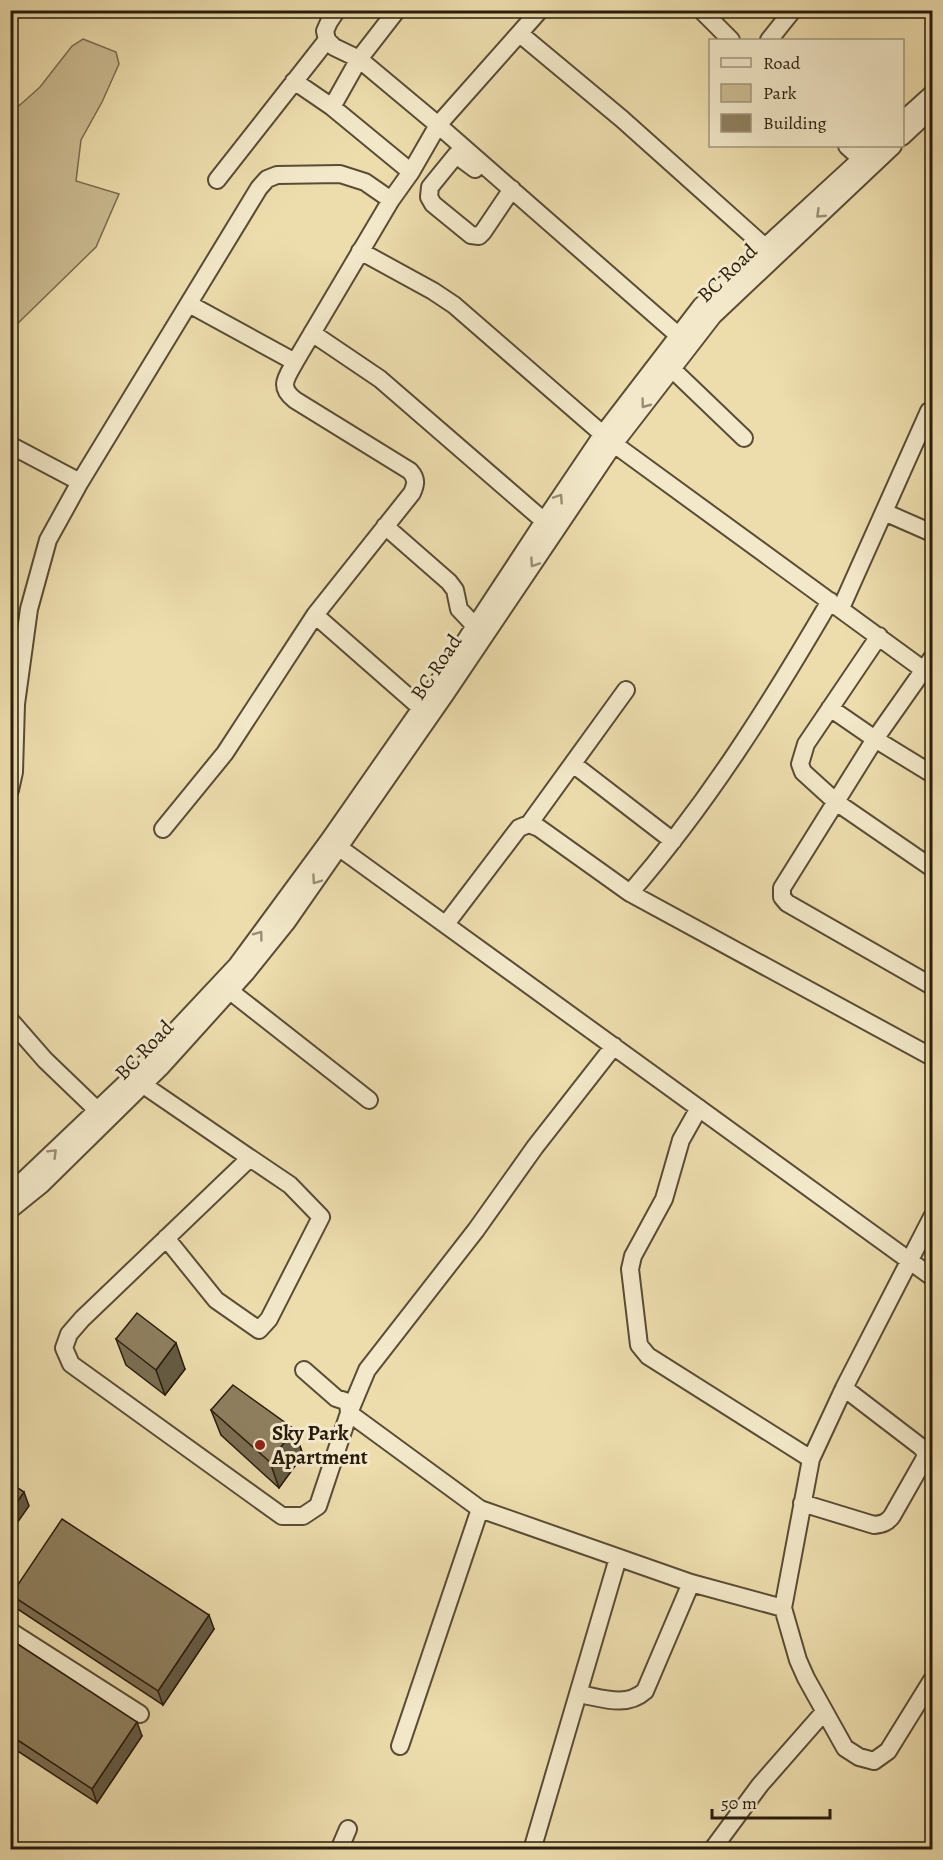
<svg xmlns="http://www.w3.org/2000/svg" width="943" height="1860" viewBox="0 0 943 1860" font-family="Alegreya,serif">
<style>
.green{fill:#ccbc92;stroke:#7a6c50;stroke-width:1.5}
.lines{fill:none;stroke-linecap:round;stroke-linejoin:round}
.minor-casing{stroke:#5a4c35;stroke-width:20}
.minor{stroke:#f3e9ca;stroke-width:16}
.wall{fill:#7b6e53;stroke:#291c0d;stroke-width:1.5}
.shaded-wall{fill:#645a43;stroke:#291c0d;stroke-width:1.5}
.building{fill:#8f8060;stroke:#291c0d;stroke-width:1.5}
.oneway{stroke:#988d75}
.poi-dot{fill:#8f2418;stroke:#f3e9ca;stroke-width:2}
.labels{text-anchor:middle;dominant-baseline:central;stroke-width:6;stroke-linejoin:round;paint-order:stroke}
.street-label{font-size:21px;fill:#291c0d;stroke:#f3e9ca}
.poi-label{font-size:21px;font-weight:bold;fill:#291c0d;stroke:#f3e9ca;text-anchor:start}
</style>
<rect width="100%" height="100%" fill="#edddad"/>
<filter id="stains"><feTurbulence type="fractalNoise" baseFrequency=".00333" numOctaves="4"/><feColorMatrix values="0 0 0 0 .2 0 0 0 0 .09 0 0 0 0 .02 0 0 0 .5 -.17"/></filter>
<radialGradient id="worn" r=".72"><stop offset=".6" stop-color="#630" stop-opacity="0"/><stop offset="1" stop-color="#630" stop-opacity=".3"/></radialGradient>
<!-- green -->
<path class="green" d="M83,39L116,52L119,64L102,102L81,140L76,181L119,194L96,247L11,330V113L40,87L72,46Z"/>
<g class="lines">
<defs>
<path id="minor" d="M540,10L438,125L687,343
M701,10L731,40
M520,34L622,119L765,247
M769,40L793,10
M294,81L332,107L411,172
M332,107L359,59L397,10
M902,121L932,94
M902,137L932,109
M847,146L869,166
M475,169L456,155L430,187L429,197L433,204L471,235L479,236L483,232L512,189
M217,180L327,40
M360,251L433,291L454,305L614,444L932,676
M189,304L295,362
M312,333L380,379L544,521
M672,369L744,438
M10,445L80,482
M884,512L932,533
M385,526L449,582L455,590L459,609L475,626
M841,608L929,411
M315,615L421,708
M879,636L806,744L800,764L803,772L836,802L932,868
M932,658L875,739L782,888V897L787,903L932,986
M830,708L875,739L932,774
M573,764L673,841
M10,790L14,772L16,704L29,609L48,540L80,482L259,188L267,179L277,175L340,174L365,182L391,200L411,172L438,125L359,59L334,47L327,40L325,31L329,22L337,10
M529,824L626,690
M163,829L225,753L315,615L412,493C416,484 417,479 410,471L295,400C278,387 286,378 295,362L391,200
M330,841L932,1277
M630,893L932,1057
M446,924L519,828L529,824L539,828L630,893C708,803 770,704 830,601
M230,991L369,1100
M10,1020L45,1060L97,1110
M135,1076L142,1084L250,1158L82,1319L69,1334L64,1348L71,1364L282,1516H303L318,1506L349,1413L480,1509L691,1583L783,1608
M699,1108L681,1140L664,1199L633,1256L630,1269L639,1345L648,1356L811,1459
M10,1193L134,1075L237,965L329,840L421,708L544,521L602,435L701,306L875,146
M10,1210L41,1185L162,1066L246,973L287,922L445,695L614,444L713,316L893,146
M932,1217L844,1388L811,1459L783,1608L798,1660L806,1678L845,1748L859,1757L874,1761L888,1751L932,1680
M166,1238L216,1300L259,1330L269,1319L321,1217L290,1185L250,1158
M304,1370L336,1398L348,1402L349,1413
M349,1413L367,1370L476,1230L535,1147L614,1046
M802,1503L874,1525C882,1524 887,1523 892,1516L925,1458V1452L921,1447L844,1388
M10,1631L140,1714
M579,1694C602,1698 626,1708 645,1691L691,1583
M400,1746L480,1509
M339,1850L348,1829
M532,1850L618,1558
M712,1850L760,1785L824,1712"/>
</defs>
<!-- minor casing -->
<use href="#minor" class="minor-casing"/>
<!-- minor -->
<use href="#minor" class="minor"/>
</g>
<!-- wall -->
<path class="wall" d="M116,1339L185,1369L165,1395L126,1365Z
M211,1410L294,1429L303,1455L279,1488L221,1435Z
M11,1595L214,1629L163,1705L16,1608Z
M10,1639L142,1736L97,1803L10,1746Z"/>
<!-- shaded-wall -->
<path class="shaded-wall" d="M176,1343L185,1369L165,1395L156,1370Z
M294,1429L303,1455L279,1488L270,1462Z
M24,1492L29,1506L10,1533V1512Z
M209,1615L214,1629L163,1705L158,1691Z
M137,1722L142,1736L97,1803L92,1789Z"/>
<!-- building -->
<path class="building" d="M137,1313L176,1343L156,1370L116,1339Z
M233,1385L294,1429L270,1462L211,1410Z
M10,1483L24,1492L10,1512Z
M62,1519L209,1615L158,1691L11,1595Z
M10,1639L137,1722L92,1789L10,1735Z"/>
<!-- one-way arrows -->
<defs><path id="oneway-chevron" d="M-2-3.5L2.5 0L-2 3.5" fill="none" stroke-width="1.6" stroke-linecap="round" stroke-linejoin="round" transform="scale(1.5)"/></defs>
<g class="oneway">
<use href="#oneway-chevron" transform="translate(820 214) rotate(136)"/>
<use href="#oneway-chevron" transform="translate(645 404) rotate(127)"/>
<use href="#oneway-chevron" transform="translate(559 498) rotate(-56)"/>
<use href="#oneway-chevron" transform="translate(534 563) rotate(124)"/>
<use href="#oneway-chevron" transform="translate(316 880) rotate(125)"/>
<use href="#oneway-chevron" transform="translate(259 935) rotate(-53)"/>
<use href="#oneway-chevron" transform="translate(53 1153) rotate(-45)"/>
</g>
<!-- markers -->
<circle class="poi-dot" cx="260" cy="1445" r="6"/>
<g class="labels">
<!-- street labels -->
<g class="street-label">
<text transform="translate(727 273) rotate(-44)">BC Road</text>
<text transform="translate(436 667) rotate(-56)">BC Road</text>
<text transform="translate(144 1050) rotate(-46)">BC Road</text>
</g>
<!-- poi labels -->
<g class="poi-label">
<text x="272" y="1433">Sky Park<tspan x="272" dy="24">Apartment</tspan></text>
</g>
</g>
<!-- margin -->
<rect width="943" height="1860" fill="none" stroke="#edddad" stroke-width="36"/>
<rect x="12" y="12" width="919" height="1836" fill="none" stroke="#291c0d" stroke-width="3"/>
<rect x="18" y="18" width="907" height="1824" fill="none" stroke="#291c0d" stroke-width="1.5"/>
<!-- legend -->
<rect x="709" y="39" width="195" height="108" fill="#f3e9ca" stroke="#a2977e" stroke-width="1.5"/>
<rect x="721" y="58" width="30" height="9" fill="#f3e9ca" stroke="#a2977e" stroke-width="1.5"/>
<text x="763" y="69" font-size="18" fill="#291c0d">Road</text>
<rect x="721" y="84" width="30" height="18" fill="#ccbc92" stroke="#a2977e" stroke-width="1.5"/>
<text x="763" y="99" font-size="18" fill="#291c0d">Park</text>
<rect x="721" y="114" width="30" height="18" fill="#8f8060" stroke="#a2977e" stroke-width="1.5"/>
<text x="763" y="129" font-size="18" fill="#291c0d">Building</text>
<!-- scale -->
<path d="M712 1809v9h118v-9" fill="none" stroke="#291c0d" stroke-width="3"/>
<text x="721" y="1809" font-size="18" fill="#291c0d" stroke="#f3e9ca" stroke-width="4.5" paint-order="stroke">50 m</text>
<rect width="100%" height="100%" filter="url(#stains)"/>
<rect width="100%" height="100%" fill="url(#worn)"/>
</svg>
